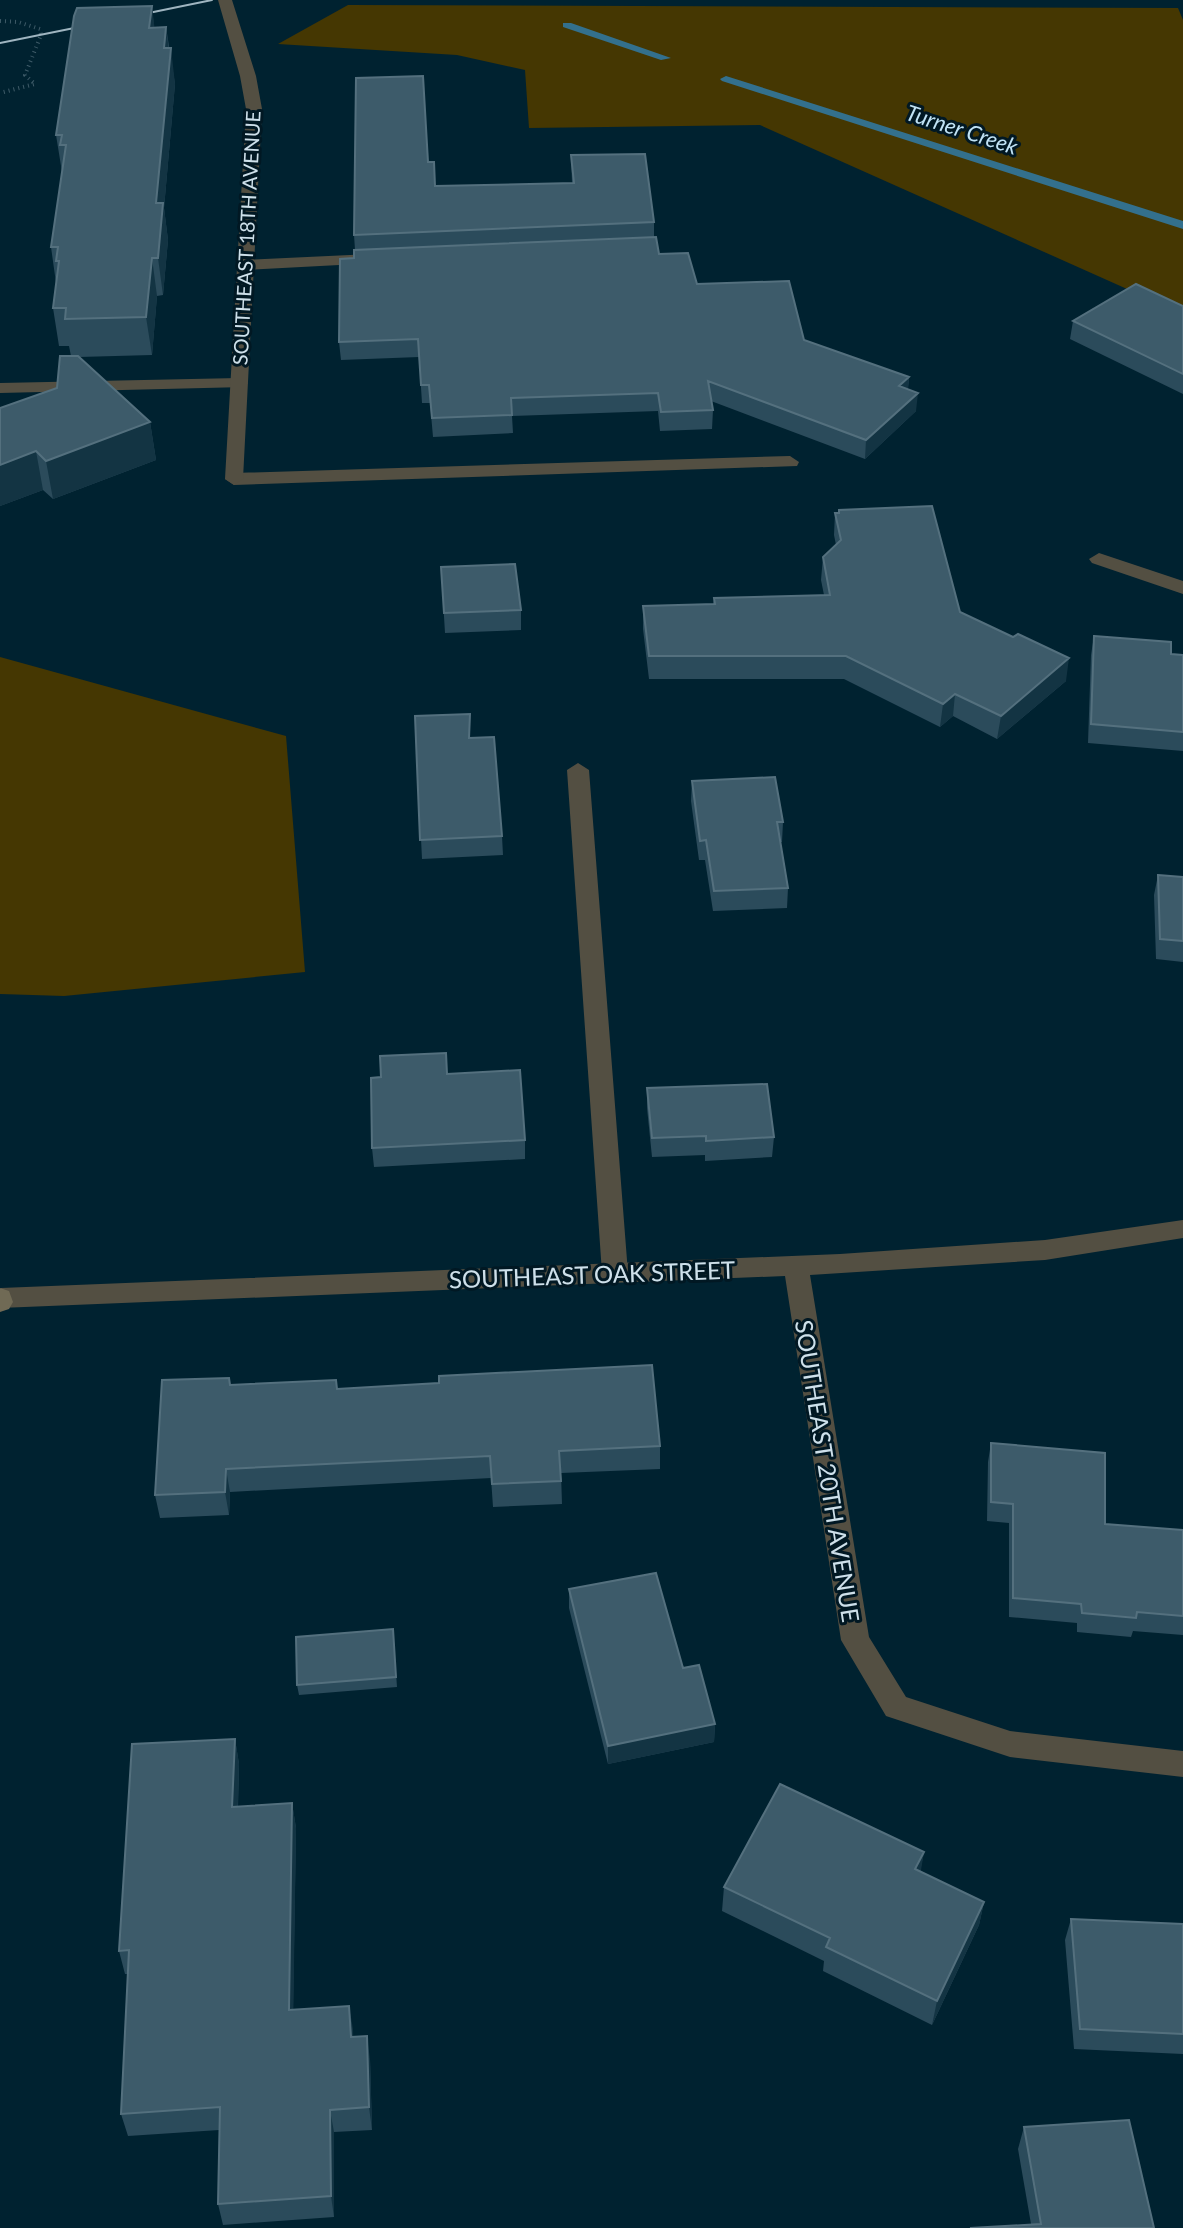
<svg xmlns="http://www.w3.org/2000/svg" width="1183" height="2228" viewBox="0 0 1183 2228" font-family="Lato,sans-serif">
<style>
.green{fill:#453702}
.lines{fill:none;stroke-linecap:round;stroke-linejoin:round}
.stream{fill:#33708d;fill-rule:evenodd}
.path{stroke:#3e5b68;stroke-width:4;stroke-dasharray:1 4;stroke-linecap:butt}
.lane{fill:#534f42;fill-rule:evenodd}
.street{fill:#534f42;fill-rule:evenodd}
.secondary{fill:#706a55;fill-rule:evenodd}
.tram{stroke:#9fb5c0;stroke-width:2}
.wall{fill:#2b4b5b}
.shaded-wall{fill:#133443}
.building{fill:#3d5b6a;stroke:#54707e;stroke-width:2}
.labels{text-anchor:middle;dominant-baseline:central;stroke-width:6;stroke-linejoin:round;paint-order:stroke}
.far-street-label{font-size:20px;fill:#cee0ea;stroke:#011823}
.far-water-label{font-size:22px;font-style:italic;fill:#c1e3f5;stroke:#011823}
.street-label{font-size:24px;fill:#cee0ea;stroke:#011823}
</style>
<rect width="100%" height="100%" fill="#002230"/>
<!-- green -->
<path class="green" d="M348,5L1178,8L1183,20V314L760,125L529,128L525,70L457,55L278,44Z
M0,657L286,736L305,972L64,996L0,994Z"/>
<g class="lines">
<!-- stream -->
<path class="stream" d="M563,23H571L671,58L661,60L563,27Z
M726,76L1183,221V229L722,81L720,79Z"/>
<!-- path -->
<path class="path" d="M0,21L18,22L40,29L41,35L25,75L35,84L0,93"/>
<!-- lane -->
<path class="lane" d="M371,254L377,255L379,259L377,263L246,270L237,265L246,260Z
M239,378L245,379L248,383L245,387L0,393V383Z
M790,456L799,462L797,466L234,485L225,479L234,473Z
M578,763L589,770L628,1273L624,1280L615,1283L606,1280L602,1273L567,770Z"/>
<!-- street -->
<path class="street" d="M218,0H232L256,76L262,109L243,479L234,485L225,479L246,109L240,76Z
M1099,553L1183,581V594L1092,563L1089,559Z
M1183,1220V1238L1045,1260L810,1275L869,1637L906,1697L1010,1731L1183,1751V1777L1010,1757L886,1716L841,1640L785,1276L0,1308L1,1288L840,1254L1045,1240Z"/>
<!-- secondary -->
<path class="secondary" d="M0,1288L9,1291L13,1302L9,1309L0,1312Z"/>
<!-- tram -->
<path class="tram" d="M129,17L212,0
M0,43L94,24"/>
</g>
<!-- wall -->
<path class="wall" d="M152,6L154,28L166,27L175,84L164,208L168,240L163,295L157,296L152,355L79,357L150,422L156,460L53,499L43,490L0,506V408L57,388L71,356L69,346H59L53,308L56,283L51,247L62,172L56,135Z
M571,155L654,222V237L659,254L697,284L804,340L909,377L908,389L916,411L865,459L711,401L713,410L712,429L660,431L658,411L512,416L513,433L433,437L430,403H422L419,357L341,360L339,342L355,250L354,235L428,162L435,186L572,183Z
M1183,306V394L1070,339L1073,321Z
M839,510L960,612L1066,681L997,739L953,716L940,727L844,679H649L643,629V606L713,604L714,598L824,595L821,580L823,557L836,545L834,535L835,513H838Z
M441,567L521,610V630L445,633Z
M1094,636L1171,654L1183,655V751L1088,743L1091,655Z
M415,716L502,836L503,855L422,859Z
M692,781L783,822L782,842H780L788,888L787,908L713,911L705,860H699L691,801Z
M1158,875L1183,877V962L1156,959L1154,895Z
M447,1074L525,1140V1159L374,1167L372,1148Z
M647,1088L774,1137L772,1157L705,1161V1155L652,1157L647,1108Z
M230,1385L337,1389L660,1446V1469L561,1473L562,1504L493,1507L491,1478L230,1492L229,1515L160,1518L155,1495Z
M991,1443L1105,1524L1183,1530V1635L1133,1631L1131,1637L1077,1632V1623L1009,1617V1523L987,1521L988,1462Z
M569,1589L683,1668L715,1724L714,1742L608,1764L569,1608Z
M393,1629L397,1687L299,1695L297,1685Z
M235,1739L239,1764L238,1807L292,1803L296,1828L293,2010L349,2006L353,2037L370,2059L372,2130L334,2132V2217L223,2225L218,2204L219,2130L128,2136L121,2114L128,1974H125L119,1951Z
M924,1852L920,1871L984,1902L979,1925L932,2025L823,1971L824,1961L722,1911L724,1887Z
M1071,1919L1183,1924V2054L1074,2049L1065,1940Z
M1024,2127L1154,2228L1031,2224L1018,2149Z"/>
<!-- shaded-wall -->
<path class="shaded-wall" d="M152,6L156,41L149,28Z
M166,27L170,59L171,48L175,84L164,208L168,240L163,295L158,258L156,203Z
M152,258L157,296L152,355L146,317Z
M909,377L907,396L899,386Z
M918,393L916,411L865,459L866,440Z
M150,422L156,460L53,499L46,461Z
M36,451L43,490L0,506V465Z
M1069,658L1066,681L997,739L1001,716Z
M955,694L953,716L940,727L943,704Z
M226,1469L230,1492L229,1515L225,1492Z
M715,1724L714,1742L608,1764V1746Z
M235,1739L239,1764L237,1832L232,1807Z
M292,1803L296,1828L293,2033L289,2010Z
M924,1852L920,1876L915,1869Z
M984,1902L979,1925L932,2025L937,2001Z
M349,2006L353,2029L354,2060L351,2037Z
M367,2036L370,2059L372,2130L369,2107Z
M330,2110L334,2132V2217L331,2196Z"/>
<!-- building -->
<path class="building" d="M152,6L149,28L166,27L164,48H171L156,203H163L158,258H152L146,317L65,319L66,308H53L59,261H56L58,247H51L66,145H60L62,135H56L74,16L77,8Z
M423,76L428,162H434L435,186L574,183L571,155L645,154L654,222L354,235L356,78Z
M656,237L659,254L688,253L697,284L789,281L804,340L909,377L899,386L918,393L866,440L708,381L713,410L661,412L658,393L511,398L512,415L432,418L429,385H421L418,339L339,342L340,259L354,258V250Z
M1136,284L1183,306V374L1073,321Z
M60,356H78L150,422L46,461L36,451L0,465V408L57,388Z
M932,506L960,612L1013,637L1018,634L1069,658L1001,716L955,694L943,704L846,656H649L643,606L715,604L714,598L830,595L823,557L841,540L835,513H839V510Z
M515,564L521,610L444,613L441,567Z
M1094,636L1171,642V654L1183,655V732L1091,724Z
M470,714L469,738L494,737L502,836L420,840L415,716Z
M775,777L783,822H777L788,888L714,891L706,840L700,841L692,781Z
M1158,875L1183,877V941L1160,939Z
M446,1053L447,1074L520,1070L525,1140L372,1148L371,1078L381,1077L380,1056Z
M767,1084L774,1137L706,1141V1136L652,1138L647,1088Z
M652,1365L660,1446L559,1451L561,1481L492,1484L490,1456L226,1469L225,1492L155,1495L162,1380L229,1378L230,1385L336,1380L337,1389L439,1383V1376Z
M991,1443L1105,1453V1524L1183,1530V1616L1137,1612L1136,1618L1082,1613L1081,1604L1013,1598V1504L991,1502Z
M656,1573L683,1668L699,1665L715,1724L608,1746L569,1589Z
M393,1629L396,1677L297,1685L296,1637Z
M235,1739L232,1807L292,1803L289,2010L349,2006L351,2037L367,2036L369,2107L330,2110L331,2196L218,2204L220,2107L121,2114L129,1950L119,1951L132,1744Z
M780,1784L924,1852L915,1869L984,1902L937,2001L826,1947L830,1938L724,1887Z
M1071,1919L1183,1924V2034L1080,2029Z
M1129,2120L1154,2228H970L1041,2224L1024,2127Z"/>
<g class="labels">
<!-- far-street labels -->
<g class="far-street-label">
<text transform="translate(246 238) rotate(-87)">SOUTHEAST 18TH AVENUE</text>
</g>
<!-- far-water labels -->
<g class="far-water-label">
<text transform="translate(962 129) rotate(18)">Turner Creek</text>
</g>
<!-- street labels -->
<g class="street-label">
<text transform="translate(592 1274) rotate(-2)">SOUTHEAST OAK STREET</text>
<text transform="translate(828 1471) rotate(81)">SOUTHEAST 20TH AVENUE</text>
</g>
</g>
</svg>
